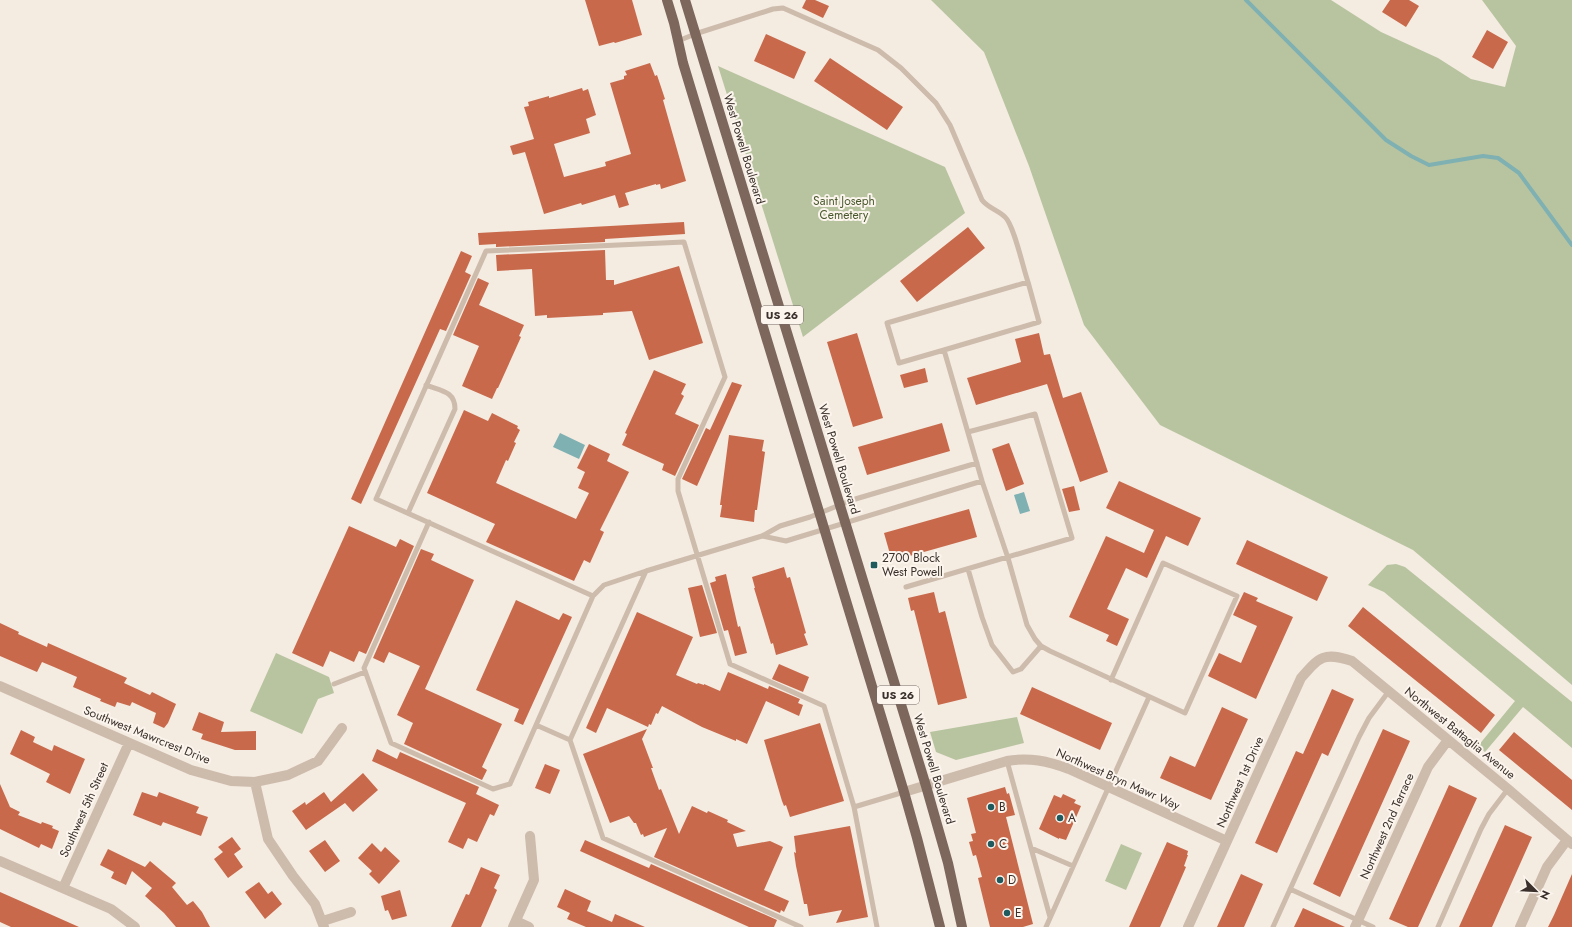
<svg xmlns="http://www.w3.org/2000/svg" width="1572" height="927" viewBox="0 0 1572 927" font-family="Jost,sans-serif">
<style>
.green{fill:#b8c4a0}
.water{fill:#7fb0b2}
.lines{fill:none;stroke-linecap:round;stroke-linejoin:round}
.stream{stroke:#7fb0b2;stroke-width:4}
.building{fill:#c8694b}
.service{stroke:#cdbbac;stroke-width:5}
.minor{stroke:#cdbbac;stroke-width:10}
.primary{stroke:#7d675c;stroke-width:10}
.poi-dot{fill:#1f5a5e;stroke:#fbf5ee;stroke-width:1.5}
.labels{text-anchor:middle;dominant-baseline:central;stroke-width:4;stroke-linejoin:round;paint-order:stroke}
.shield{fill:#fbf5ee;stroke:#756b66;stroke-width:1}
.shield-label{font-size:11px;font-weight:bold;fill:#3b302b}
.street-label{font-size:12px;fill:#3b302b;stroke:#fbf5ee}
.park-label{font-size:12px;fill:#4a5a2e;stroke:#fbf5ee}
.poi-label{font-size:12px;fill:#3b302b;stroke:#fbf5ee;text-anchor:start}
</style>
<rect width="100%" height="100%" fill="#f4ebe1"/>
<!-- green -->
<path class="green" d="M931,0H1331L1381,32L1438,58L1471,79L1505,87L1516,46L1482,0H1572V685L1413,550L1160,425L1084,325L1029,166L984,52Z
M718,66L945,167L965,213L803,337Z
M1396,564L1405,567L1572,702V748L1523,707L1485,752L1478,746L1515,701L1384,592L1368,585L1387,565Z
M276,653L329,677L334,693L318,699L302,734L250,711Z
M1017,717L1024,743L956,760L936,752L930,732Z
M1121,844L1142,853L1126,890L1105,881Z"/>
<!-- water -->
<path class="water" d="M560,433L585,445L579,459L553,447Z
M1024,492L1030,511L1020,514L1014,495Z"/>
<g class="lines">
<!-- stream -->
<path class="stream" d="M1246,0L1386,140L1411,156L1429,165L1483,156L1498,158L1519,173L1572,245"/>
</g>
<!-- building -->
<path class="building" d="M585,0H632L642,35L615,43L614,42L599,46Z
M806,0H815L829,6L823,18L802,8Z
M1390,0H1409L1419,6L1406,27L1382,12Z
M1487,30L1508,42L1493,69L1472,57Z
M766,34L806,52L794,79L754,61Z
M830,58L903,107L887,130L814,81Z
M650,63L655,76L657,75L665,99L663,100L686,181L661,189L660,184L656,185V184L625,193L629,205L619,208L615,195L582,205L581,203L544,214L525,152L513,155L510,146L534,139L524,107L529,106L528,102L549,96V98L582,88L583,91L588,89L596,115L586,119L590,133L554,144L564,177L606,166L605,162L631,154L610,83L624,79V76L627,75L625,71Z
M684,222L685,234L605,239V242L496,247V244L479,245L478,233Z
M968,227L985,248L917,302L900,281Z
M605,250L606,280H614V285L679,266L703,343L649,360L632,311L603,313V315L547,318V315L535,316L532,269L497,271L496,255Z
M461,251L472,256L465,272L471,275L446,331L440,329L361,504L351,499Z
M478,278L489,283L479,305L524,325L519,336L521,337L498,388H497L492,399L462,386L479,346L453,335Z
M857,333L883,418L853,427L827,342Z
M1039,333L1044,355L1050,354L1063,398L1081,392L1108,472L1080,482L1047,384L976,405L967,378L1021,362L1015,339Z
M925,368L928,382L904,388L900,375Z
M654,370L686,384L681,394L684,396L675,414L699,425L675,476L662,470L664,464L622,445L627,434L625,433Z
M732,382L742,385L697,486L682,479L706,428L710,430Z
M464,410L488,421L492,413L518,426L517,428L520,430L514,442L516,443L508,461L506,460L496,483L576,519L589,493L578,488L585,472L577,468L589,444L610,454L607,461L629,472L600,530L604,532L590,563L584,560L574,581L486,542L495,524L427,493Z
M942,423L950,451L867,475L858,447Z
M729,435L764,440L762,451L765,452L757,510H755L754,522L720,517L722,505H720Z
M1009,443L1024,484L1006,491L992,449Z
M1119,481L1201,518L1188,546L1166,536L1147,578L1126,568L1107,609L1129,619L1117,646L1106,641L1109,635L1069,617L1106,536L1144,553L1154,530L1106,508Z
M1074,486L1080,510L1069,512L1062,489Z
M969,509L977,537L892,561L884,533Z
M349,526L396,547L400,539L414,546L366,654L359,651L354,662L330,651L323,667L292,653Z
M1247,540L1328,577L1317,601L1236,564Z
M421,549L434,554L431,560L474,580L425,689L502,724L482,767L487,770L482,780L404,744L413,723L397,715L420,666L389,652L384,663L373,658Z
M784,567L787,578L790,577L806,633L804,634L808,645L776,655L773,643L771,644L754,588H755L752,577Z
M726,574L738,627L740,626L747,653L735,656L728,630L724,631L710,583L716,581L715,577Z
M702,585L717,633L700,637L688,588Z
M934,592L939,613L945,611L967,698L938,705L914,610L911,611L908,598Z
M1244,592L1258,598L1256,601L1293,617L1256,699L1208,676L1219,653L1241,663L1257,626L1233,615Z
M516,600L559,620L563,613L572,617L523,725L514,721L519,709L476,690Z
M1363,607L1495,715L1481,733L1348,626Z
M637,612L693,637L676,675L697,684L698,683L704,685V684L720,691L728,672L768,689L769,686L800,699L798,703L803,705L799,716L766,701L747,744L736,739V741L702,727L662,706L658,714L656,713L651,725L649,724L648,727L607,708L596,733L586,728Z
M0,623L19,632L18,634L47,647L48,643L127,678L124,683L150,695L152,692L176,704L168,723L164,728L153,723L156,713L132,702L130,706L117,702L115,707L100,701L101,699L73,687L77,677L54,667L42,662L37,672L0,656Z
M779,664L809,677L803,692L772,679Z
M1032,687L1112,723L1100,750L1020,714Z
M1332,689L1354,699L1328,756L1322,753L1277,853L1255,843L1296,751L1303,754Z
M1222,707L1248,719L1211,800L1160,778L1170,756L1195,767Z
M199,712L224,722L221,732L256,731V750H235L201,739L203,734L192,730Z
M820,723L844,801L790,817L786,805L784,806L782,801L764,740Z
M647,729L642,739L653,768H651L659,790L661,789L679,834L692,806L707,813L708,811L728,820L727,822L746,831L733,834L737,847L770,841L783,847L764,890L789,901L784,912L781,910L780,913L654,857L667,828L644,837L643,834L641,835L636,823H634L629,816L610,823L583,754Z
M1383,729L1410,741L1340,897L1313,884Z
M21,730L35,737L33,742L52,751L54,745L85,759L70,794L46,782L50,774L10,754Z
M1514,732L1572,780V810L1499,750Z
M377,749L397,759L400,752L479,787L476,794L499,805L494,816L490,814L477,842L468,838L463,849L448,842L466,803L372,761Z
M545,764L560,770L550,794L535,788Z
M363,773L378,790L353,812L345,803L306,830L292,811L305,802L306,805L324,792L331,802Z
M0,784L10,807L20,812L18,815L41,824L42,822L53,826L52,828L59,831L52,849L41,844L39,848L0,829Z
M1449,785L1477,798L1418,927H1408L1389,919Z
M1005,787L1007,794L1009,793L1015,815L1006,817L1033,924L1023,927H990L978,878L982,877L976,855L973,856L969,842L973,841L971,834L976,833L967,798Z
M142,792L157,797L159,792L199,807L196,813L208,817L201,836L163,822L161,826L133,815Z
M1063,794L1076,800L1074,803L1081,806L1066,840L1059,838V839L1039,829L1054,795L1061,798Z
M1505,825L1532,837L1492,927H1459Z
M850,826L868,917L836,923L842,910L809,916L807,904H804L803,899L796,866L794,852L796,853L794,836Z
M232,837L241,849L234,854L243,867L228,878L214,859L223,852L218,847Z
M325,840L340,861L325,872L309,851Z
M585,840L649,868L651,864L777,920L774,927H749L580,851Z
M1167,842L1188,851L1187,855H1188L1184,866L1186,867L1160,927H1129Z
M372,843L381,852L385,847L400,861L379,884L369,874L372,871L358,858Z
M108,849L145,867L150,861L176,883L172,887L187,905L193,901L202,912L210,927H176L164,913L145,896L152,888L132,871L126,885L111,878L114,872L100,865Z
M481,867L500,875L494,888L497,890L481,927H451L466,894L469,895Z
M1241,874L1263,884L1244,927H1217Z
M1572,874V927H1548L1554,915Z
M259,882L268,894L272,891L282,904L265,919L245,892Z
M565,889L591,901L587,911L612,922L615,914L645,927H586L567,919L570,913L557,907Z
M400,890L407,916L392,920L388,910L385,911L381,896Z
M0,892L52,915L79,927H11L0,922Z
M1303,908L1345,927H1294Z"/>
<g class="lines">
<!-- service -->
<path class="service" d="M678,41L695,34L773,9L783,8L878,50L901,68L936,103L950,125L982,200C988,208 998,210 1005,217C1014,225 1023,268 1028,282
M944,350L899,363L887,323L1028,282L1039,322L944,350L982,481L1008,558L1027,625L1035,639L1041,646L1050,651L1185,713L1237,596L1163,563L1111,680
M408,513L455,409C455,391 441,391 426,385
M429,522L364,668L391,743L493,789L510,784L593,596
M762,536L786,541L982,481
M968,569L982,617L992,645L1013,672L1021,669L1041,646
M646,571L570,740L603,838L801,927
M906,587L1072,538L1035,414L968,432
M334,684L365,672
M536,725L570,740
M1007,761L1050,917
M854,807L904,792
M1031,848L1073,866
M1290,889L1373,927
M877,927L854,807L824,706L730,664L678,491V479L725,377L684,242L486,251L376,499L593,596L604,585L646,571L762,536L780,526L810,517L852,500L977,463
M1046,927L1149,697
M1273,927L1359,737L1369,718L1389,691
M1438,927L1481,829L1489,814L1508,789"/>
<!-- minor -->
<path class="minor" d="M0,686L191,770L231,781L255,782L288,775L318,761L342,728
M255,782L268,839L293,876L315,904L324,927
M904,792L1007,761C1029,757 1048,761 1069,769L1227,841
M0,861L111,909L135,927
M63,888L129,743
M323,921L351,912
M516,921L529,927
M513,927L534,880L530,836
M1188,927L1301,678C1320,656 1324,652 1352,661L1508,789L1572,844
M1355,927L1428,767L1448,740
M1520,927L1547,867L1567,840"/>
<!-- primary -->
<path class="primary" d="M667,0L674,23L683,63L904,792L917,838L940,927
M685,0L926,786L948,863L962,927"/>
</g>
<!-- markers -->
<g class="poi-dot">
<rect x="870" y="561" width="8" height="8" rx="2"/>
<circle cx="991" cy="807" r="4"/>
<circle cx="1060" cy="818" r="4"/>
<circle cx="991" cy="844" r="4"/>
<circle cx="1000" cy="880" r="4"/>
<circle cx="1007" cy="913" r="4"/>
</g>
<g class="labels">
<!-- shield labels -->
<g class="shield">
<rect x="761" y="306" width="42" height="18" rx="3"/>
<rect x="877" y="686" width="42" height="18" rx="3"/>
</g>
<g class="shield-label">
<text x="782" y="315">US 26</text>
<text x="898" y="695">US 26</text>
</g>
<!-- street labels -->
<g class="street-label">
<text transform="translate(744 149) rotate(73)">West Powell Boulevard</text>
<text transform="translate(839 459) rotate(73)">West Powell Boulevard</text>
<text transform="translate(1460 733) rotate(39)">Northwest Battaglia Avenue</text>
<text transform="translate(147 735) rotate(22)">Southwest Mawrcrest Drive</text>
<text transform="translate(934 769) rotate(73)">West Powell Boulevard</text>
<text transform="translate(1118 779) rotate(24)">Northwest Bryn Mawr Way</text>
<text transform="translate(1240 782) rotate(-66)">Northwest 1st Drive</text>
<text transform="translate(84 810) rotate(-66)">Southwest 5th Street</text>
<text transform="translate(1387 826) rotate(-66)">Northwest 2nd Terrace</text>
</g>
<!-- park labels -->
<g class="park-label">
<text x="844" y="201">Saint Joseph<tspan x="844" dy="14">Cemetery</tspan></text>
</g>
<!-- poi labels -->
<g class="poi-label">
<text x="882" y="558">2700 Block<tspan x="882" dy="14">West Powell</tspan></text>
<text x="999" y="807">B</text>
<text x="1068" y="818">A</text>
<text x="999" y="844">C</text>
<text x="1008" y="880">D</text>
<text x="1015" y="913">E</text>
</g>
</g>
<!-- north arrow -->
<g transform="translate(1536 891) rotate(114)" stroke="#fbf5ee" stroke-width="3" paint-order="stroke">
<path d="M0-3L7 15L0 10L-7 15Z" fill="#3b302b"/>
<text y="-6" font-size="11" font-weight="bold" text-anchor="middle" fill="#3b302b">N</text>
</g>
</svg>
